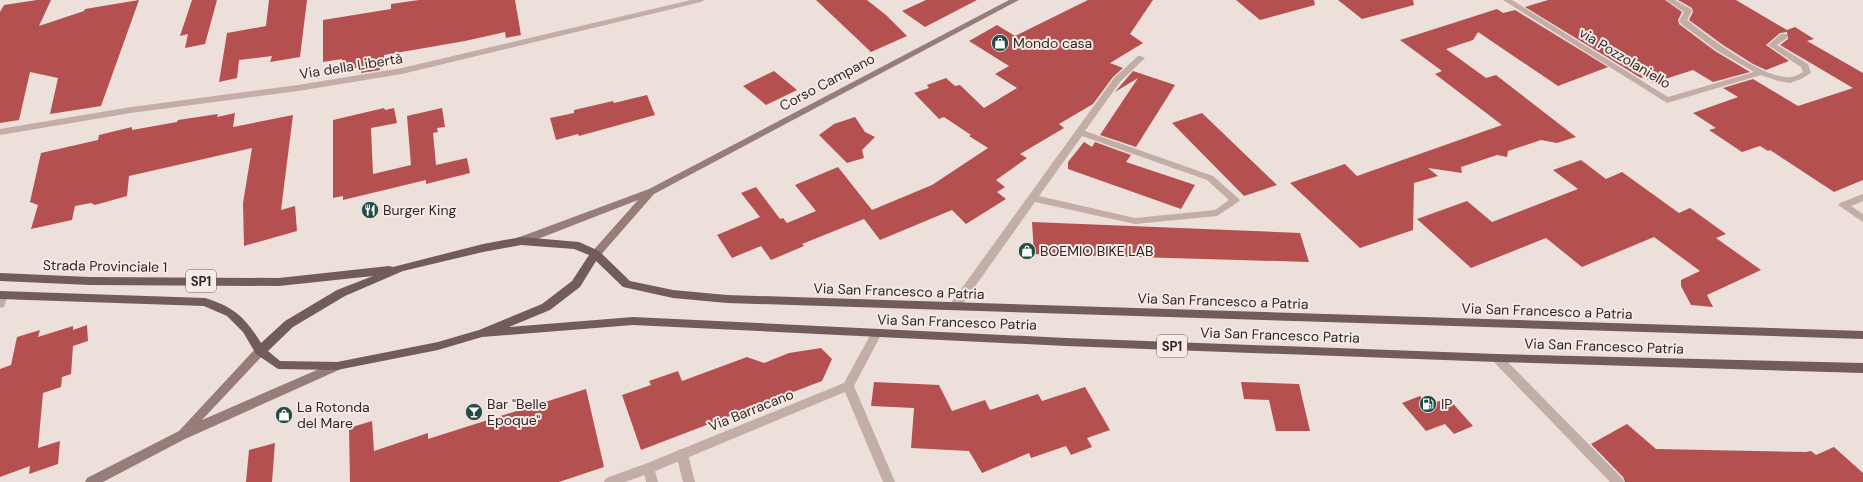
<svg xmlns="http://www.w3.org/2000/svg" width="1863" height="482" viewBox="0 0 1863 482" font-family="'DM Sans',sans-serif">
<style>
.building{fill:#b45150}
.lines{fill:none;stroke-linecap:round;stroke-linejoin:round}
.minor{fill:#c3aea7;fill-rule:evenodd}
.tertiary{fill:#c3aea7;fill-rule:evenodd}
.secondary{fill:#967d79;fill-rule:evenodd}
.primary{fill:#715c5a;fill-rule:evenodd}
.labels{text-anchor:middle;dominant-baseline:central;stroke-width:4;stroke-linejoin:round;paint-order:stroke}
.shield{fill:#f6eae5;stroke:#6c6260;stroke-width:1}
.shield-label{font-size:13px;font-weight:bold;fill:#312727}
.poi-label{font-size:14px;fill:#312727;stroke:#f6eae5;text-anchor:start}
.street-label{font-size:14px;fill:#312727;stroke:#f6eae5}
</style>
<rect width="100%" height="100%" fill="#eddfda"/>
<!-- building -->
<path class="building" d="M37,0H51L39,26L84,11L85,9L139,0L101,106L50,114L58,78L30,72L19,120L0,123V12L4,5Z
M192,0H217L205,44L185,48L188,34L180,36Z
M269,0H307L300,57L270,62L272,56L239,60L237,78L219,82L227,33L266,26Z
M419,0H515L521,35L506,38L505,32L465,41L384,55V61L380,62V70L361,73V67L340,71L342,59L323,62V20L391,9V4Z
M816,0H867L886,15L907,36L871,52Z
M926,0H977L925,27L902,11Z
M1088,0H1153L1130,34L1143,43L1110,63L1123,68L1113,77L1093,104L1059,124L1064,128L1020,154L1027,158L996,180L1005,187L997,192L1006,199L966,224L952,210L880,240L864,219L802,244L804,246L771,260L761,246L732,258L717,235L760,217L741,193L756,187L780,219L783,218L787,223L816,211L795,185L838,167L872,210L932,185L988,148L969,136L971,135L944,117L939,119L914,93L929,88L927,85L946,78L955,86L960,85L984,108L1017,88L995,74L1009,66L969,41L997,25L1015,36Z
M1236,0H1314L1315,5L1260,20Z
M1338,0H1413L1414,5L1362,19Z
M1548,0H1665L1682,12L1678,20L1679,24L1715,51L1750,72L1713,82L1693,70L1653,83L1644,77L1641,78L1525,7Z
M1678,0H1736L1787,30L1795,27L1814,39L1807,41L1863,73V180L1834,192L1770,150L1768,151L1760,146L1742,152L1709,130L1716,128L1693,113L1738,97L1723,88L1753,79L1798,106L1853,88L1780,45L1788,39L1787,32L1780,33L1766,45L1789,61L1766,70L1753,64L1723,45L1689,20L1693,12L1692,8Z
M1497,9L1503,13L1515,10L1608,67L1558,86L1478,32L1473,40L1446,49L1486,78L1496,75L1576,137L1557,143L1541,140L1508,151L1507,157L1497,155L1461,167L1462,173L1428,168L1438,176L1414,183L1413,230L1360,248L1290,183L1345,164L1357,176L1502,125L1435,74L1442,71L1400,40Z
M774,71L797,90L766,105L743,86Z
M1133,71L1175,85L1136,147L1100,135L1138,78L1115,92Z
M647,95L655,115L579,136L578,134L556,140L550,118L574,113V110L613,101L614,103Z
M384,108L385,110L394,108L397,123L371,128L373,174L411,165L407,116L442,108L445,127L437,128L438,132L433,133L436,165L467,158L470,173L426,184V180L343,200V196L333,198V120Z
M235,113L233,127L293,115L281,210L295,206L297,231L244,246L243,203L252,148L129,176L127,196L95,205L91,203L75,206L72,220L31,229L38,205L30,202L41,153L98,140L99,135L132,127V130L177,122L178,120L218,114L217,117Z
M1202,113L1277,185L1244,196L1172,123Z
M855,117L865,132L875,137L862,150L864,158L847,163L819,135L834,124Z
M1084,142L1092,147L1095,142L1131,155L1126,162L1195,185L1181,209L1068,169V162Z
M1581,160L1606,179L1622,172L1679,213L1690,208L1726,234L1716,238L1761,270L1707,295L1713,307L1691,305L1681,286V280L1700,271L1654,237L1582,267L1546,238L1471,268L1417,219L1467,201L1492,222L1578,189L1553,170Z
M1032,222L1300,233L1309,262L1034,254Z
M87,325L88,341L73,346L71,374L62,377L61,387L43,393L38,448L60,441L58,464L29,474L30,466L0,477V369L11,365L17,337L40,330L38,337L73,326V330Z
M821,348L832,359L822,381L641,450L622,395L651,385L649,381L678,371L682,381L747,357L764,363L789,353Z
M874,382L939,385L952,411L985,400L990,410L1038,394L1042,401L1085,387L1110,430L1087,438L1092,447L1071,455L1066,446L1031,458L1029,453L982,473L969,451L911,448L914,408L871,406Z
M1241,382L1299,384L1310,431H1276L1269,400L1244,399Z
M586,389L604,467L559,482H350L349,428L372,421L374,451L428,433V439Z
M1420,396L1428,405L1448,398L1473,426L1454,434L1445,424L1426,431L1402,403Z
M1627,424L1656,449L1806,452L1811,451L1816,455L1834,447L1863,473V482H1625L1623,477L1591,444Z
M275,443L272,482H246L249,450Z"/>
<g class="lines">
<!-- minor -->
<path class="minor" d="M691,0H705L701,2L402,74L298,91L131,113L0,135V129L131,107L298,85L402,68Z
M1503,0H1512L1668,97L1754,72L1716,50L1680,23L1679,21L1684,12L1666,0H1675L1691,9L1692,11L1687,20C1707,36 1766,81 1791,77C1795,77 1799,74 1803,72L1801,67L1768,45L1781,34H1787V38L1777,45L1808,64L1811,73L1801,79L1790,83L1778,81L1761,75L1667,103Z
M1138,56H1141L1145,58L1120,82L1085,131L1213,176L1238,198L1240,200L1238,202L1217,216L1135,224L1035,202L959,309H951L950,306L951,303L1114,78ZM1082,136L1207,180L1229,200L1215,210L1135,218L1039,196Z
M1863,194V201L1851,206L1863,214V222L1838,205L1840,203Z
M0,291L5,292C7,297 6,303 4,307L0,308Z
M877,329L881,330L882,333L854,386L895,482H883L845,392L653,472L625,482H604L606,478L645,464L844,383L873,330Z
M1497,354L1501,355L1622,478L1624,482H1610L1493,361L1491,358L1493,355Z"/>
<!-- tertiary -->
<path class="tertiary" d="M682,449L686,450L688,454L695,482H683L676,454L678,450Z
M649,463L653,464L658,482H646L643,468L645,464Z"/>
<!-- secondary -->
<path class="secondary" d="M1009,0H1019L654,194L599,257L595,258L590,254L638,200L525,244H517L516,241L517,238L649,189Z
M260,347L264,348L266,351L264,354L202,420L333,363L337,362L341,363L343,366L341,369L185,439L103,482H85L87,478L179,431L256,348Z"/>
<!-- primary -->
<path class="primary" d="M521,237L579,242L599,251L630,281L673,290L727,295L1863,331V339L727,303L673,298L623,287L596,261L580,287L550,310L509,327L633,317L1066,338L1497,354L1863,363V373L1497,362L1066,346L633,325L482,337L438,350L337,370L278,369L256,354L243,332L227,316L204,306L0,299V291L205,298C234,307 245,317 261,343L285,321L337,290L373,276L279,286L90,285L0,281V273L90,277L279,278L389,266L393,267L483,244ZM521,245L574,249L589,255L572,281L542,304L479,330L438,342L337,362L280,361L268,351L293,327L345,296L403,271L483,252Z"/>
</g>
<!-- icons -->
<defs>
<symbol id="shop-disc" viewBox="-11 -11 22 22"><circle r="9.5" fill="#224c45" stroke="#f6eae5"/><path d="M-5-2.5h2.3a2.7 3.5 0 0 1 5.4 0H5L5.5 6h-11ZM-1.5-2.5h3a1.5 2.3 0 0 0-3 0Z" fill="#fff"/></symbol>
<symbol id="restaurant-disc" viewBox="-11 -11 22 22"><circle r="9.5" fill="#224c45" stroke="#f6eae5"/><path d="M-5-6h1v4h1v-4h1v4h1v-4h1v5L-1.5 .5V6h-2V.5L-5-1ZM5-6V6H3V1.5H1.5Q1.5-4 5-6Z" fill="#fff"/></symbol>
<symbol id="fuel-disc" viewBox="-11 -11 22 22"><circle r="9.5" fill="#224c45" stroke="#f6eae5"/><path d="M-5.5-6h7V0h2V4h1.3V-2.5L3-4.5l.8-.8L6-3V5H2.5V1h-1V6h-7ZM-4.2-4.7v3.2H.2V-4.7Z" fill="#fff"/></symbol>
<symbol id="bar-disc" viewBox="-11 -11 22 22"><circle r="9.5" fill="#224c45" stroke="#f6eae5"/><path d="M-6-5H6L.8 .8V4.5H3.5V6h-7V4.5H-.8V.8Z" fill="#fff"/></symbol>
</defs>
<g fill-rule="evenodd">
<use href="#shop-disc" x="990" y="33" width="20" height="20"/>
<use href="#restaurant-disc" x="360" y="200" width="20" height="20"/>
<use href="#shop-disc" x="1017" y="241" width="20" height="20"/>
<use href="#fuel-disc" x="1418" y="394" width="20" height="20"/>
<use href="#bar-disc" x="464" y="402" width="20" height="20"/>
<use href="#shop-disc" x="274" y="405" width="20" height="20"/>
</g>
<g class="labels">
<!-- shield labels -->
<g class="shield">
<rect x="186" y="270" width="30" height="22" rx="3"/>
<rect x="1157" y="335" width="30" height="22" rx="3"/>
</g>
<g class="shield-label">
<text x="201" y="281">SP1</text>
<text x="1172" y="346">SP1</text>
</g>
<!-- poi labels -->
<g class="poi-label">
<text x="1013" y="43">Mondo casa</text>
<text x="383" y="210">Burger King</text>
<text x="1040" y="251">BOEMIO BIKE LAB</text>
<text x="487" y="404">Bar "Belle<tspan x="487" dy="16">Epoque"</tspan></text>
<text x="1441" y="404">IP</text>
<text x="297" y="407">La Rotonda<tspan x="297" dy="16">del Mare</tspan></text>
</g>
<!-- street labels -->
<g class="street-label">
<text transform="translate(1625 58) rotate(31)">via Pozzolaniello</text>
<text transform="translate(351 66) rotate(-9)">Via della Libertà</text>
<text transform="translate(827 82) rotate(-28)">Corso Campano</text>
<text transform="translate(105 266) rotate(1)">Strada Provinciale 1</text>
<text transform="translate(899 291) rotate(2)">Via San Francesco a Patria</text>
<text transform="translate(1223 301) rotate(2)">Via San Francesco a Patria</text>
<text transform="translate(1547 311) rotate(2)">Via San Francesco a Patria</text>
<text transform="translate(957 322) rotate(2)">Via San Francesco Patria</text>
<text transform="translate(1280 335) rotate(2)">Via San Francesco Patria</text>
<text transform="translate(1604 346) rotate(2)">Via San Francesco Patria</text>
<text transform="translate(751 410) rotate(-22)">Via Barracano</text>
</g>
</g>
</svg>
